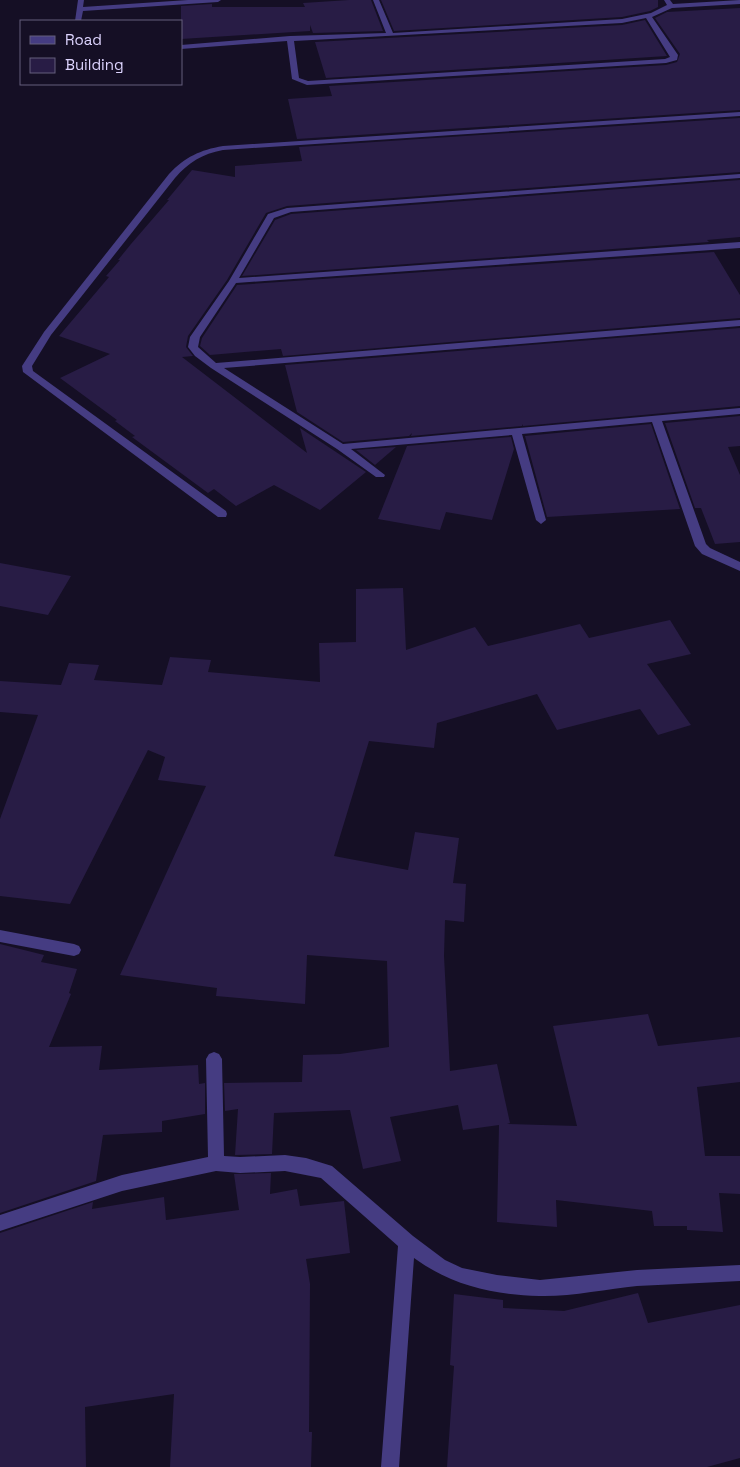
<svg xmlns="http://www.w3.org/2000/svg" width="740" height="1467" viewBox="0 0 740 1467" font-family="'Space Grotesk',sans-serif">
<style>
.building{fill:#281c45}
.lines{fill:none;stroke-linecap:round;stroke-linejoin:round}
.street{fill:#453c82;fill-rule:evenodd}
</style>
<rect width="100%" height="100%" fill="#150f25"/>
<!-- building -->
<path class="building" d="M349,0H371L383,31L313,33L310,25V31L181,39V6L212,4V7H305L303,3Z
M381,0H658V7L650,11L622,17L394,31Z
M740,8V110L297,139L288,99L332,96L329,86L666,65L677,62L680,54L655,18L667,12Z
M645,20L667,56L326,78L315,42L622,25Z
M740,118V172L287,206L266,213L227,280L188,336L186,347L193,356L182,357L307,453L300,428L366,472L320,510L274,485L236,506L214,489L208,493L132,437L135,436L115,421L117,420L60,378L110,354L59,336L109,277L106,276L120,260H118L131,244L169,200H167L192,170L235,177V166L302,161L299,147Z
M740,180V237L707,240L709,242L242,276L275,220L291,214Z
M714,252L740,295V318L283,356L281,349L210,355L200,346L202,338L237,285Z
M740,328V406L523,426L522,424V426L411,436L412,433L409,436L343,442L297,412L285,365Z
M740,416V446L728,447L740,475V542L715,544L701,508H695L665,423Z
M651,424L680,509L547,517L525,436Z
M511,437L514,449L492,520L446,512L440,530L378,519L407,446Z
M396,447L375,465L356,450Z
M0,563L27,568L71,576L48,615L0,606Z
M403,588L406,650L475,627L488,646L580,624L589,638L670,620L691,654L647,664L691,725L658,735L640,709L557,730L537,694L437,723L434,748L369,741L334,856L408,870L415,832L459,838L453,883L466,884L464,922L445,920L444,956L450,1071L497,1064L510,1123L507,1124L577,1126L553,1026L648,1014L658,1046L740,1037V1082L697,1087L705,1156H740V1194L719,1193L723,1232L687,1230V1226H654L652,1211L556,1200L557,1227L497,1222L499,1125L463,1130L458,1105L390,1117L401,1161L363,1169L350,1110L274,1113L272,1154L235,1155L238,1109L225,1111L224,1083L302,1082L303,1055L340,1054L389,1047L387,961L307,955L305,1004L216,996L217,988L120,975L206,786L158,780L165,757L148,750L70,904L0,896V819L38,715L0,712V681L61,685L69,663L99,665L94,680L162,685L170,657L211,660L208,672L320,682L319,643L356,642V589Z
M0,944L44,955L41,962L77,969L69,993L71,994L49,1047L102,1046L99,1070L198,1065L199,1084L205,1083V1114L162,1121V1132L103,1135L96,1181L0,1213Z
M271,1173L270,1194L297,1189L300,1206L344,1201L350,1253L306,1259L310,1284L309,1432H312L311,1467H170L174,1394L85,1407L86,1467H0V1233L93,1202L92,1209L164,1197L166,1220L239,1210L234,1174Z
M638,1293L648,1323L740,1305V1458L707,1467H447L454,1366L450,1365L454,1294L503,1300V1308L564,1311Z"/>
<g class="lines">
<!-- street -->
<path class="street" d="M78,0H84L83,7L188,0H221L218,2L83,11L81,21H75Z
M373,0H379L393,33L622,19L651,13L667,5L664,0H670L673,4L740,0V4L672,8L652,17L678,55L677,60L666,63L307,85L292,79L287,41L181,49V45L290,36L386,33ZM646,18L670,57L665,59L308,81L299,78L294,41L622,23Z
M740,112V116L223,150C202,154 189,162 175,178L51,335L32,366L33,371L226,511L227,514L226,517H218L23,372L22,366L44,332L169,174C185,157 200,150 223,146Z
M740,174V178L291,212L274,218L239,278L740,242V248L236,283L200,337L198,347L216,363L740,320V326L224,368L343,444L740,408V414L662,421L706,544L710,548L740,562V571L702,554L695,546L652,422L522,434L546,520L541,524L536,520L512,435L351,449L385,475L384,477H376L337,449L211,368L195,356L188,347L190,337L229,281L268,214L287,208Z
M0,930L74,944L79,946L81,950L79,954L74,956L0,942Z
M214,1052L219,1054L222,1059L224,1156L240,1157L285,1155L306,1158L332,1166L413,1236L445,1260L462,1268L497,1275L540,1280L637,1270L740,1265V1281C706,1283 672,1284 637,1286C607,1289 569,1297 539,1296C493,1295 451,1285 414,1258L399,1467H381L398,1246L321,1178L285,1171L240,1173L216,1171L122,1191L0,1231V1215L122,1175L208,1157L206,1059L209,1054Z"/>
</g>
<!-- legend -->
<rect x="20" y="20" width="162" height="65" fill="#150f25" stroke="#655e7c"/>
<rect x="30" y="36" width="25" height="8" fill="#453c82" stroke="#655e7c"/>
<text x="65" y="45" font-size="15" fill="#ddd4fe">Road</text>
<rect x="30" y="58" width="25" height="15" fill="#281c45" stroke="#655e7c"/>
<text x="65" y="70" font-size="15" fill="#ddd4fe">Building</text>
</svg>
